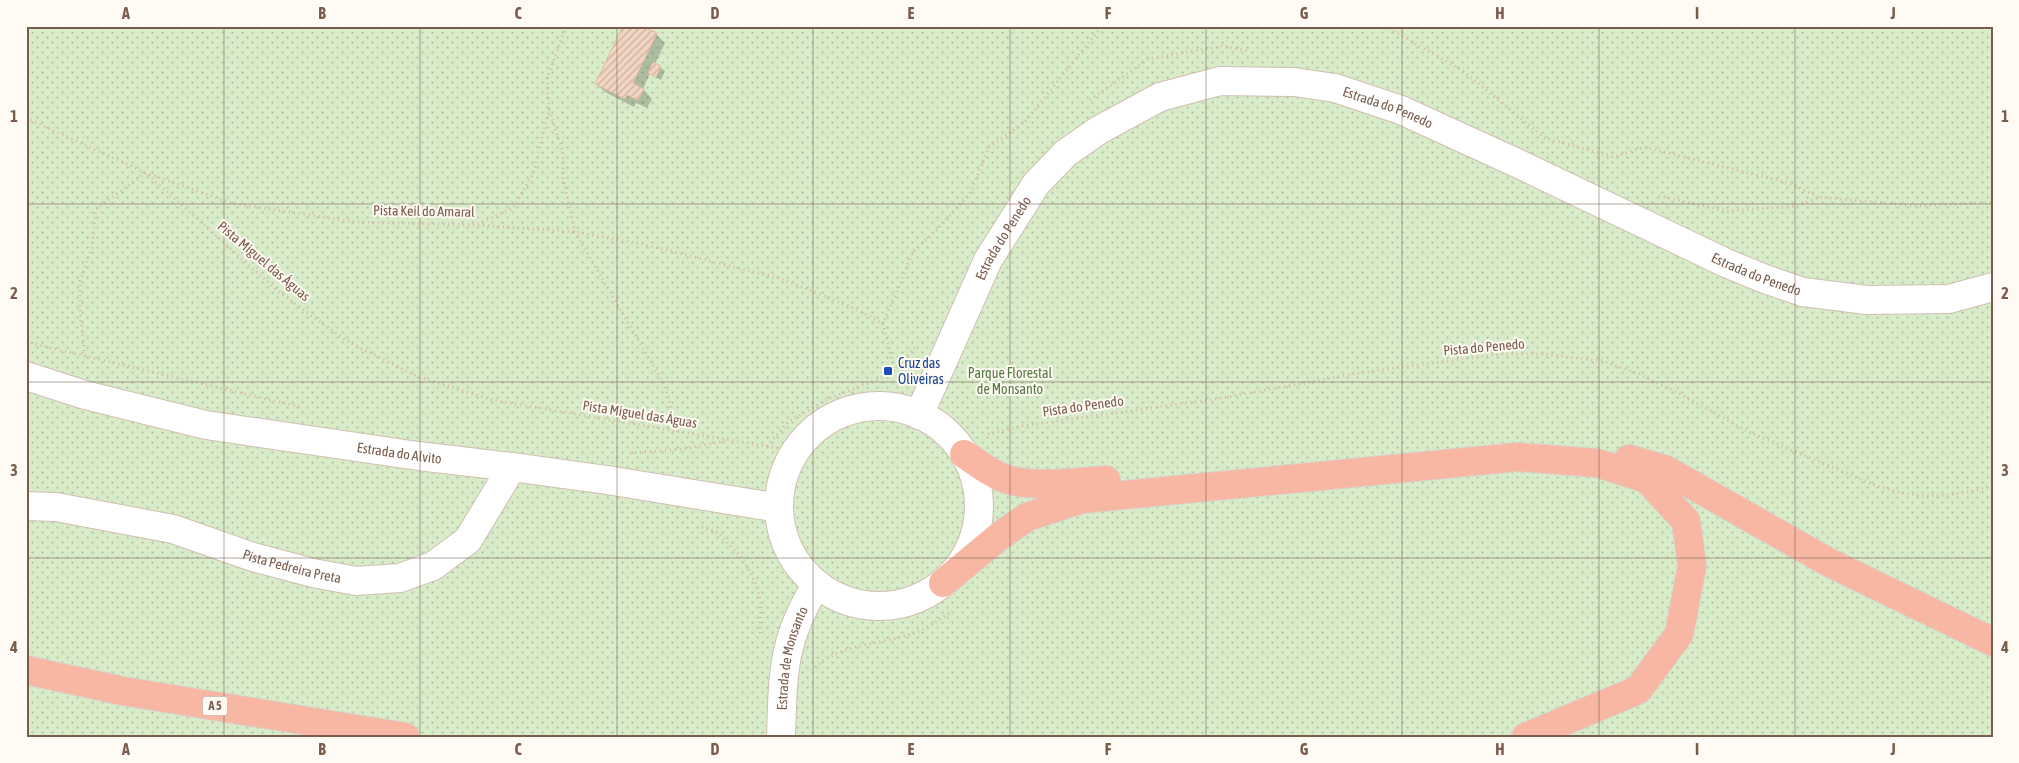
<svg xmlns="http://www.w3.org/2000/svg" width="2019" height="763" viewBox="0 0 2019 763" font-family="'Asap Condensed',sans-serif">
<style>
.park{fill:url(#park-dots)}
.shadow{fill:#0003}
.building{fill:url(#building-hatch);stroke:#e6bba3}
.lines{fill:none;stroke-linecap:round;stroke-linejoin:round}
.minor-casing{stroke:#d1beb0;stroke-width:30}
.highway-casing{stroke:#dad1cd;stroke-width:30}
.path{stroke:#d9b8a5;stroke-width:3;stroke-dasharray:1 4;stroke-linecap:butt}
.minor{stroke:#fff;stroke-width:28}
.highway{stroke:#f7b7a3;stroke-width:28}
.grid{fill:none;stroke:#7a5c4d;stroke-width:1;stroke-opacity:0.55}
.transit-dot{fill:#1a4fb4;stroke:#fffaf3;stroke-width:2}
.labels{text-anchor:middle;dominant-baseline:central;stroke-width:4;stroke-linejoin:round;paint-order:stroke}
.shield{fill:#fffaf3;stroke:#a28b7f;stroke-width:1}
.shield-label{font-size:12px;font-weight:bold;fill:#7a5c4d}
.street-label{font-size:14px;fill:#7a5c4d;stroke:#fffaf3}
.transit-label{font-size:14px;fill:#164399;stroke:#fffaf3;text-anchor:start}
.park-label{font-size:14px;fill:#537a41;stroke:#fffaf3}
.neatline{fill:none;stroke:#7a5c4d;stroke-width:2}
.grid-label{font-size:16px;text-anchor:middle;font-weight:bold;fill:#7a5c4d}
</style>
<defs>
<pattern id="park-dots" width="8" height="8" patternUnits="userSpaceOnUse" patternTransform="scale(1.25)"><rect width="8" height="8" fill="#d8ecc9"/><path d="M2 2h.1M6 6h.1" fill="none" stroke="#b4c2a5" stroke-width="1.8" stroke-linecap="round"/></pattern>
<pattern id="building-hatch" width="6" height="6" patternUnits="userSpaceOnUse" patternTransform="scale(1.25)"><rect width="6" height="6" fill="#f3d5c3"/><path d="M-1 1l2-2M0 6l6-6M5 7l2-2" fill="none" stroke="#cab0a1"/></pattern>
</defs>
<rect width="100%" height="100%" fill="#fdf6ec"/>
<!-- park -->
<path class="park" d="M26,26H1993V737H26Z"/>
<!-- shadow -->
<path class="shadow" d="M656,34L665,43L655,64L665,71L661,80L650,73L643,89L652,99L647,108L636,103L634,107L605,92L596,84Z"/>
<!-- building -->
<path class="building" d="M623,26H642L657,33L633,83L644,89L638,100L627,95L625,99L595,84Z
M653,62L661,66L656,77L648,73Z"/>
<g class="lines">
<defs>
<g id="minor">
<path id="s1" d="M26,376L85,395L206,425L418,456L512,467L607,480L779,508"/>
<circle cx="879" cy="506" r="100"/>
<path id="s2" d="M919,415L988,260L1036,184L1066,153L1099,130L1160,97L1220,81L1294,82L1335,88L1401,110L1519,164L1726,263L1765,279L1803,292L1867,300L1949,299L1993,287"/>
<path id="s3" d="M26,506L56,507L173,529L253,557L313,573L356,581L400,578L433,566L468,540L512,467"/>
<path id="s4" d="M781,737C783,674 782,639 817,584"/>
</g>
<path id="highway" d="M964,454C976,462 988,472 1001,477C1028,489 1077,482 1106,480
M1629,459L1666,470L1830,563L1993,642
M943,583L997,538L1027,517L1082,499L1518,457L1597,463L1647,479L1686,521L1692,566L1679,634L1638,690L1526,737
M26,670L123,691L405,737"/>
</defs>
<!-- minor casing -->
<use href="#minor" class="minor-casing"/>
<!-- highway casing -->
<use href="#highway" class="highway-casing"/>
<!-- path -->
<path class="path" d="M1385,26L1463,71L1545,138L1614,157L1644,147L1789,183L1819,197
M1090,100L1148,59L1221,46L1249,51
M549,110L563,152V178L575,232L664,384L678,432
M26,118L146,173L279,292L347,341L416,376L492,400L795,451
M1659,196L1728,211L1798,206L1819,197L1916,206L1993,202
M478,225L575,232L642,244L782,279L854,308L883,324
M26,342L300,407
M85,356L80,312V281L92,248L96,209L146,173L231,203L355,222L477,225L513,208L533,174L549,110L547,79L566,26
M894,368L883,324L913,252L938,229L970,193L989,147L1025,122L1102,26
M988,434L1022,426L1216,399L1365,372L1500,354H1543L1603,361L1639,374L1680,394L1749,432L1874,485L1901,493L1923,496L1949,495L1978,490L1993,485
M767,446L788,422L828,399L881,378L895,369L917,345
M630,453L683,449L726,441
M702,527L718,533L743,559L756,584L761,603L760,636
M815,667C842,643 881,645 914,633C928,628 939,620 951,612"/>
<!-- minor -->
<use href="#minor" class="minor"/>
<!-- highway -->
<use href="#highway" class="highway"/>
</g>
<!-- grid -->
<path class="grid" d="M224,26V737M420,26V737M617,26V737M813,26V737M1010,26V737M1206,26V737M1402,26V737M1599,26V737M1795,26V737M26,204H1993M26,382H1993M26,558H1993"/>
<!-- markers -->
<rect class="transit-dot" x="883" y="366" width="10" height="10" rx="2.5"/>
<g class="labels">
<!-- shield labels -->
<rect class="shield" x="202.5" y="696.5" width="25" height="19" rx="4"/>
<g class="shield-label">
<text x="215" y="706">A 5</text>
</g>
<!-- street labels -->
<g class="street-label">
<text stroke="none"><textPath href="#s2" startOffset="646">Estrada do Penedo</textPath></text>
<text transform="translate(424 211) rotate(1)">Pista Keil do Amaral</text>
<text stroke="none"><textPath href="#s2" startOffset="196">Estrada do Penedo</textPath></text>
<text transform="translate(264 261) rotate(40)">Pista Miguel das Águas</text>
<text stroke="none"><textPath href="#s2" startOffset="1051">Estrada do Penedo</textPath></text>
<text transform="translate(1484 347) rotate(-5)">Pista do Penedo</text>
<text transform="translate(1083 406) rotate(-8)">Pista do Penedo</text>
<text transform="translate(640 414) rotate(9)">Pista Miguel das Águas</text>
<text stroke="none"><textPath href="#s1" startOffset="382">Estrada do Alvito</textPath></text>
<text stroke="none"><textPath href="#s3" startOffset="274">Pista Pedreira Preta</textPath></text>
<text stroke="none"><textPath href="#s4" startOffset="80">Estrada de Monsanto</textPath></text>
</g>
<!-- transit labels -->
<g class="transit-label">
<text x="898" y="363">Cruz das<tspan x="898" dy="16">Oliveiras</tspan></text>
</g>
<!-- park labels -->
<g class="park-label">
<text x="1010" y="373">Parque Florestal<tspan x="1010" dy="16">de Monsanto</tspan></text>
</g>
</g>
<!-- border -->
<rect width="2019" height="763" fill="none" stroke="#fffaf3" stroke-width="55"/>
<rect x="28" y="28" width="1964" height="708" class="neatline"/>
<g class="grid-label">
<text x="126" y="19">A</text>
<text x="322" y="19">B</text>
<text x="518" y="19">C</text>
<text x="715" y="19">D</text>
<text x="911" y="19">E</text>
<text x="1108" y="19">F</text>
<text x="1304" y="19">G</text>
<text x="1500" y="19">H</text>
<text x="1697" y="19">I</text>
<text x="1893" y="19">J</text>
<text x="14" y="122">1</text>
<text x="2005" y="122">1</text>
<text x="14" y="299">2</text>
<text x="2005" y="299">2</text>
<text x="14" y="476">3</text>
<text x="2005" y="476">3</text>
<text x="14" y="653">4</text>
<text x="2005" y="653">4</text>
<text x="126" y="755">A</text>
<text x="322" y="755">B</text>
<text x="518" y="755">C</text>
<text x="715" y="755">D</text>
<text x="911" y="755">E</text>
<text x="1108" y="755">F</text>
<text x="1304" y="755">G</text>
<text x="1500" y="755">H</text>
<text x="1697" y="755">I</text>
<text x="1893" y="755">J</text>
</g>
</svg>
